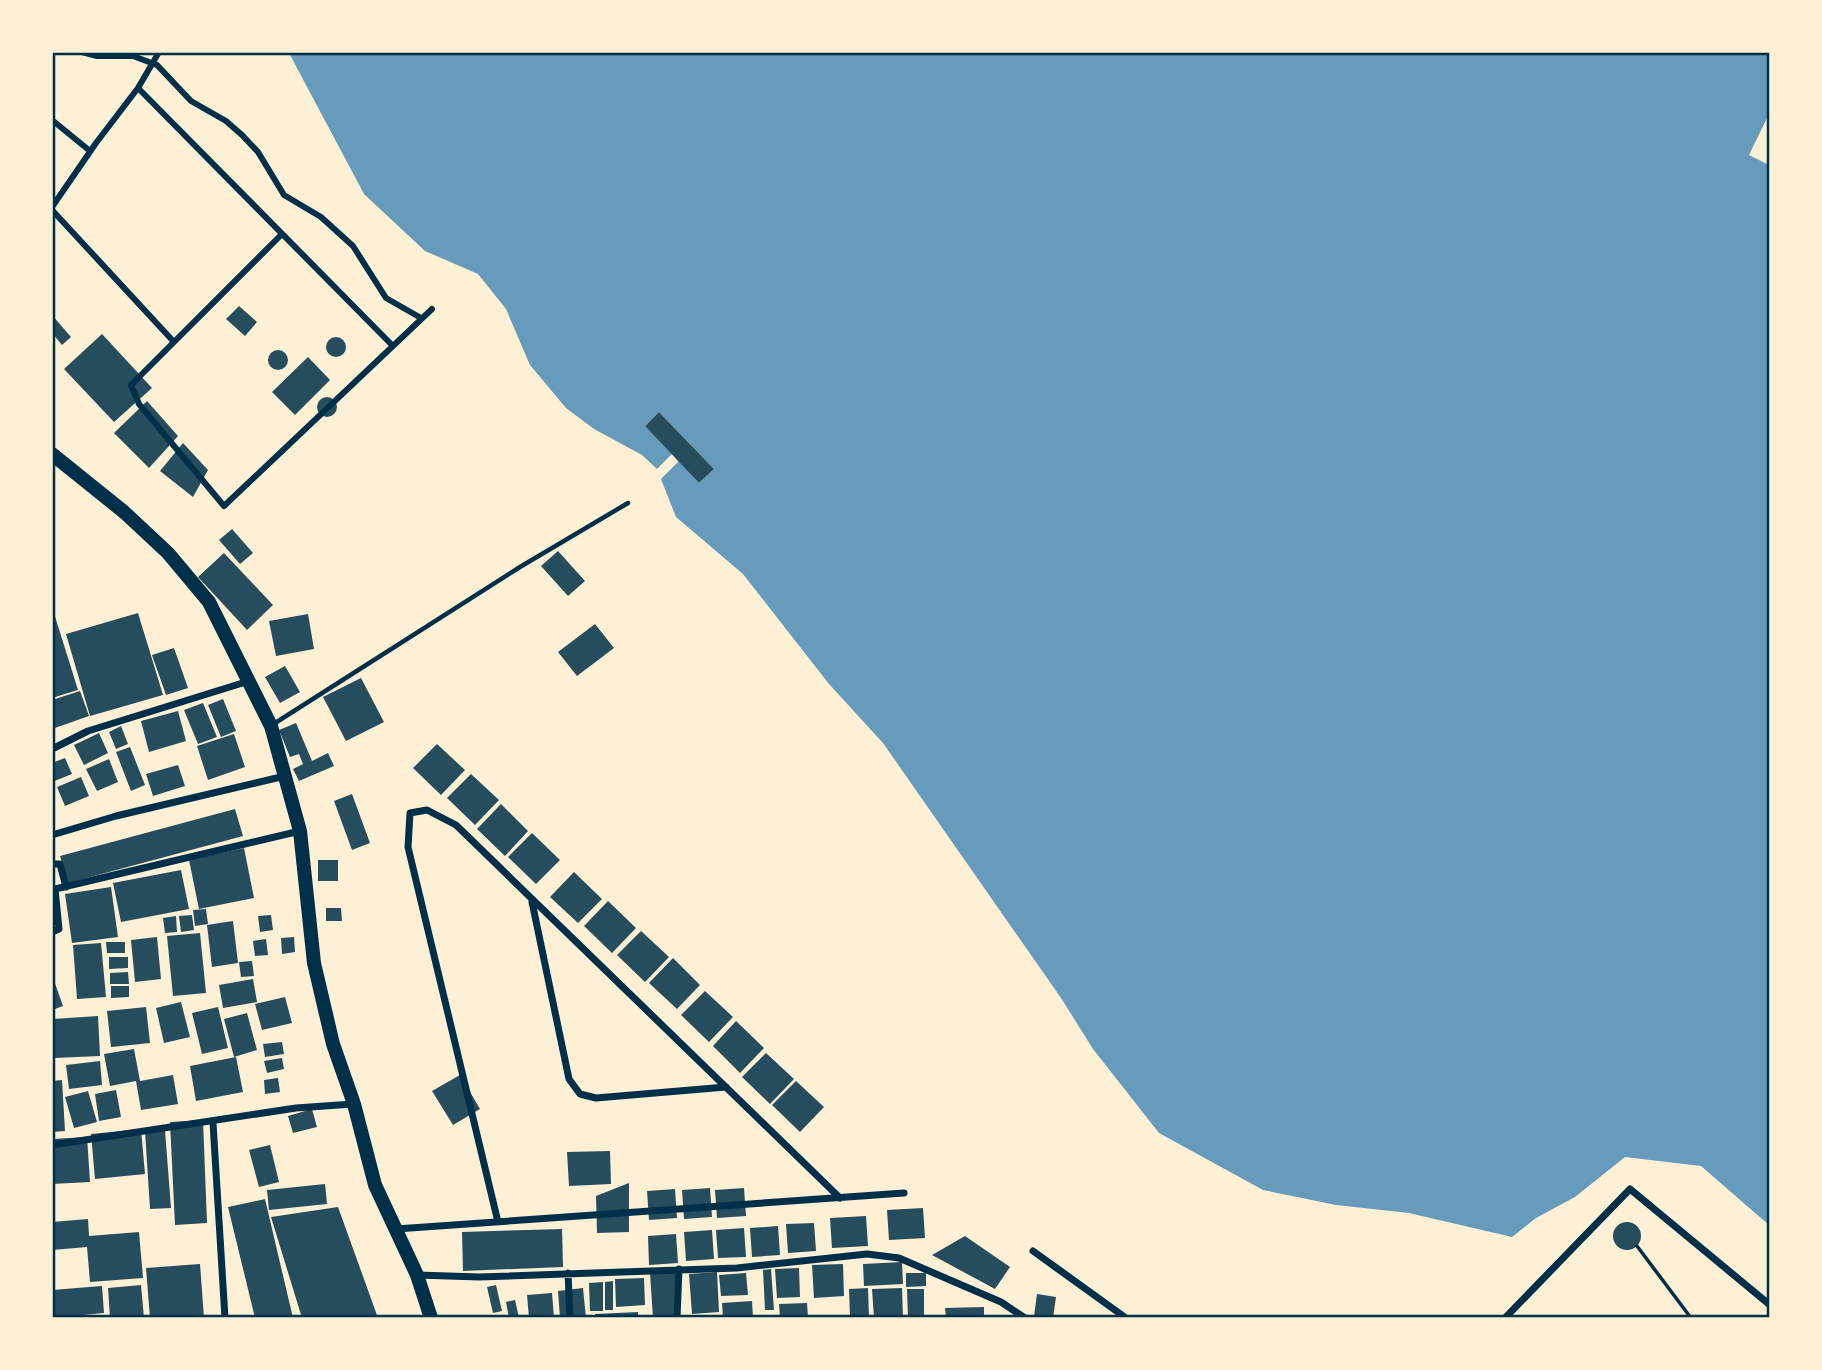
<svg xmlns="http://www.w3.org/2000/svg" width="1822" height="1370" viewBox="0 0 1822 1370" font-family="'Archivo Narrow',sans-serif">
<style>
.water{fill:#669bbc}
.pier{fill:#fdf0d5}
.building{fill:#264d5e}
.lines{fill:none;stroke-linecap:round;stroke-linejoin:round}
.path{stroke:#003049;stroke-width:3.5}
.service{stroke:#003049;stroke-width:4.5}
.pedestrian{stroke:#003049;stroke-width:6}
.minor{stroke:#003049;stroke-width:7}
.trunk{stroke:#003049;stroke-width:14}
.neatline{fill:none;stroke:#003049;stroke-width:2.5}
</style>
<rect width="100%" height="100%" fill="#fdf0d5"/>
<!-- water -->
<path class="water" d="M289,53H1769V1225L1701,1166L1625,1157L1575,1197L1536,1218L1512,1237L1409,1213L1336,1205L1263,1190L1159,1133L1093,1049L1061,998L883,743L829,684L743,574L676,517L657,469L642,455L594,429L566,408L530,365L506,309L478,274L425,251L364,194Z"/>
<!-- pier -->
<path class="pier" d="M1769,114V165L1749,155Z
M659,412L714,469L699,483L679,461L658,482L654,472L672,454L645,426Z"/>
<!-- building -->
<path class="building" d="M239,306L257,322L245,336L226,319Z
M52,315L71,337L62,345L52,333Z
M102,334L152,388L114,422L64,369Z
M326 347a10 10 0 1 1 20 0a10 10 0 1 1-20 0Z
M268 360a10 10 0 1 1 20 0a10 10 0 1 1-20 0Z
M308,357L330,380L295,415L272,392Z
M317 407a10 10 0 1 1 20 0a10 10 0 1 1-20 0Z
M147,401L178,436L149,468L114,433Z
M659,412L714,469L699,483L645,426Z
M183,443L208,470L193,497L160,471Z
M232,529L253,553L240,564L219,540Z
M558,551L585,581L568,596L541,566Z
M224,553L273,605L247,630L198,577Z
M53,610L78,690L52,698V611Z
M138,613L163,695L90,716L66,634Z
M308,614L314,649L276,656L269,621Z
M595,624L614,648L577,676L558,652Z
M174,648L188,688L166,695L152,655Z
M285,666L300,692L280,703L265,677Z
M361,678L384,722L346,741L323,697Z
M80,691L89,716L52,729V700Z
M223,699L236,731L221,737L208,705Z
M203,703L217,737L198,744L184,710Z
M178,711L186,741L149,752L141,721Z
M296,723L312,761L328,753L334,766L299,781L293,769L303,764L299,754L290,757L279,730Z
M121,726L128,744L116,749L109,732Z
M99,733L108,753L84,765L74,745Z
M234,734L245,767L208,780L197,746Z
M437,744L465,770L441,795L413,768Z
M130,747L145,785L131,791L116,752Z
M65,758L72,774L52,782V763Z
M109,759L118,782L97,791L86,769Z
M178,765L185,786L153,796L146,774Z
M471,774L499,800L475,825L447,798Z
M81,777L89,796L65,806L57,787Z
M352,794L370,843L352,850L334,801Z
M501,804L528,831L505,856L477,829Z
M235,809L243,836L68,883L60,856Z
M532,833L560,860L536,884L508,857Z
M244,848L254,898L199,909L189,860Z
M318,860H338V881H318Z
M181,870L189,909L121,922L113,883Z
M574,872L602,899L578,923L550,897Z
M111,887L118,937L72,943L65,894Z
M608,901L636,928L612,953L584,926Z
M326,908H341L342,921H326Z
M206,909L208,924L195,926L193,910Z
M192,915L194,930L181,932L179,916Z
M271,915L273,930L260,932L258,916Z
M176,916L177,932L165,933L163,918Z
M233,921L238,963L212,967L207,925Z
M641,931L669,957L645,982L617,955Z
M200,933L206,993L173,996L167,936Z
M157,937L161,979L135,982L131,940Z
M294,937L295,952L282,954L281,938Z
M266,939L268,955L255,956L253,941Z
M106,942H125V953H107Z
M101,943L106,997L77,999L73,945Z
M109,957H128V968L109,969Z
M673,958L700,985L677,1009L649,983Z
M252,961L254,976L241,977L239,962Z
M128,972L129,984H110V973Z
M52,975L63,1006L52,1010Z
M253,979L257,1002L223,1008L219,985Z
M111,986H129V997L111,998Z
M705,991L733,1017L709,1042L681,1015Z
M285,997L292,1023L262,1030L255,1004Z
M181,1002L190,1037L164,1043L156,1008Z
M146,1007L150,1043L111,1047L107,1011Z
M218,1007L228,1048L202,1054L192,1013Z
M247,1013L257,1050L234,1057L224,1019Z
M98,1016L100,1056L55,1058L53,1019Z
M736,1021L764,1048L740,1073L713,1046Z
M282,1042L284,1054L265,1057L263,1044Z
M134,1049L140,1081L173,1075L178,1104L141,1110L136,1081L110,1086L104,1054Z
M766,1053L794,1079L770,1104L742,1077Z
M236,1057L243,1092L196,1101L190,1066Z
M282,1058L284,1069L267,1073L264,1061Z
M100,1061L102,1085L69,1089L66,1065Z
M460,1075L480,1109L453,1125L432,1091Z
M278,1078L280,1092L265,1094L264,1080Z
M62,1080L65,1131L52,1132V1081Z
M796,1081L824,1107L800,1132L772,1105Z
M116,1090L121,1117L99,1121L95,1094Z
M88,1091L97,1122L74,1128L65,1097Z
M312,1109L317,1127L293,1133L288,1116Z
M203,1120L207,1223L175,1225L170,1122Z
M141,1129L145,1174L95,1179L91,1134Z
M165,1130L171,1208L150,1209L145,1131Z
M87,1137L90,1182L52,1184V1139Z
M270,1145L279,1182L259,1187L249,1150Z
M610,1151L611,1184L569,1186L567,1152Z
M629,1183V1232L597,1233L596,1196Z
M325,1184L327,1204L269,1210L267,1190Z
M710,1188L712,1217L684,1219L682,1190Z
M744,1188L746,1216L717,1218L715,1190Z
M675,1189L677,1218L649,1220L647,1191Z
M265,1199L293,1318H255L228,1207Z
M338,1207L378,1318H302L271,1217Z
M923,1208L925,1238L889,1240L887,1210Z
M866,1216L868,1246L832,1248L830,1218Z
M88,1219L89,1236L139,1232L143,1278L90,1282L87,1247L52,1250V1222Z
M1613 1236a14 14 0 1 1 28 0a14 14 0 1 1-28 0Z
M814,1223L816,1251L788,1253L786,1224Z
M778,1226L780,1255L752,1257L750,1228Z
M744,1228L746,1257L718,1258L716,1230Z
M562,1229L563,1267L463,1271L462,1232Z
M712,1230L714,1259L686,1261L684,1232Z
M676,1234L678,1263L649,1265L648,1236Z
M965,1236L1010,1267L995,1289L932,1255Z
M902,1262L903,1284L864,1286L863,1264Z
M200,1264L204,1318H150L146,1268Z
M843,1264L844,1296L814,1298L812,1265Z
M799,1268L800,1297L777,1298L775,1269Z
M771,1269L774,1310H765L763,1270Z
M677,1272L679,1318H653L650,1273Z
M717,1272L719,1312L692,1314L689,1274Z
M746,1273L748,1295L721,1296L719,1275Z
M906,1273H926V1286L906,1287Z
M644,1278L645,1305L616,1307L615,1279Z
M613,1281V1310H605V1282Z
M603,1282V1311H590L589,1283Z
M141,1285L144,1318H110L108,1288Z
M496,1285L502,1311L493,1313L487,1287Z
M102,1286L104,1313L52,1318V1290Z
M583,1288L586,1318H560L558,1291Z
M868,1288L869,1318H850L849,1289Z
M902,1288L903,1318H874L872,1289Z
M907,1289H924V1317L908,1318Z
M552,1293L554,1318H529L527,1295Z
M1037,1294L1056,1297L1053,1318L1034,1316Z
M515,1300L519,1318H509L506,1302Z
M752,1301L753,1318H723L722,1303Z
M807,1303L808,1318H780L779,1304Z
M984,1307V1318H946L945,1308Z
M638,1312V1318H596L595,1314Z"/>
<g class="lines">
<!-- path -->
<path class="path" d="M1637,1246L1691,1318"/>
<!-- service -->
<path class="service" d="M272,725L520,567L628,503"/>
<!-- pedestrian -->
<path class="pedestrian" d="M82,52L97,56H133L157,65L191,101L226,121L242,135L258,152L284,195L321,217L353,246L386,298L421,318
M159,52L138,88L393,346
M52,120L90,151
M52,207L96,143L138,88
M52,210L174,342
M282,234L131,385L139,404L224,506L432,309"/>
<!-- minor -->
<path class="minor" d="M52,749L88,731L249,681
M52,835L116,816L285,776
M52,864H60L66,887
M532,902L569,1079L580,1094L596,1098L726,1087
M52,932L59,929L55,889L300,831
M213,1123L225,1318
M52,1145L296,1108L353,1104
M498,1222L408,847L410,813L427,810L456,825L840,1198
M396,1229L904,1193
M1033,1251L1126,1318
M568,1273L570,1318
M417,1275L479,1277L737,1268L867,1254L899,1258L1001,1302L1025,1318
M677,1318L679,1269
M1505,1318L1630,1189L1770,1305"/>
<!-- trunk -->
<path class="trunk" d="M52,454L124,512L168,553L209,602L271,726L300,831L314,963L333,1044L354,1104L375,1185L417,1275L431,1318"/>
</g>
<!-- border -->
<rect width="1822" height="1370" fill="none" stroke="#fdf0d5" stroke-width="108"/>
<rect x="54" y="54" width="1714" height="1262" class="neatline"/>
</svg>
